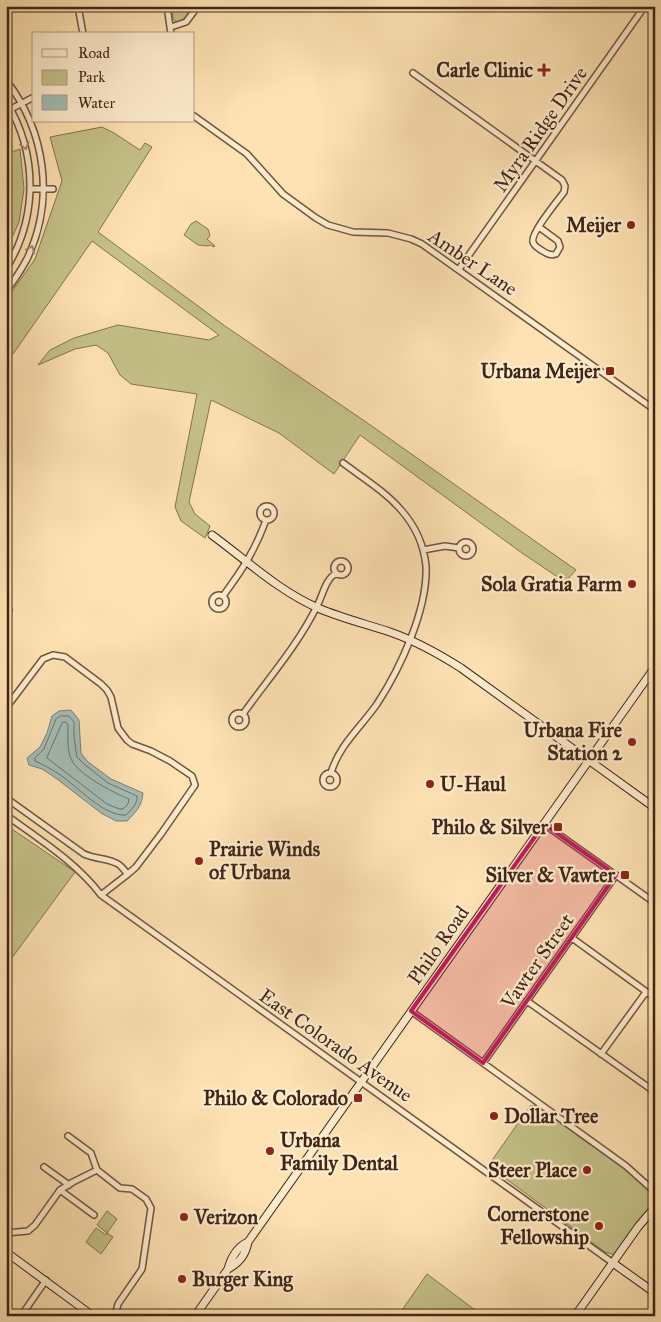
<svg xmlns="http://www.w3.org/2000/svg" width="661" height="1322" viewBox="0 0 661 1322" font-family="'IM FELL Great Primer',serif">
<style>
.green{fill:#c5c289;stroke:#837450}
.water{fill:#a3bcb6;stroke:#7c8076}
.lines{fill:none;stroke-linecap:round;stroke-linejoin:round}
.shore{stroke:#727166;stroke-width:1}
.street-casing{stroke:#70553e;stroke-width:8}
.secondary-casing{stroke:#412617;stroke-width:9}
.street{stroke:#feecce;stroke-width:5}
.secondary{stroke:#feecce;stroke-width:7}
.oneway{stroke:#a08972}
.marked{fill:#c2185b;fill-opacity:0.2;stroke:#c2185b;stroke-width:4;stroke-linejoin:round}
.poi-dot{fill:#8f2418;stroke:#feecce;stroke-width:2}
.labels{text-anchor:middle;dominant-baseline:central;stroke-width:4.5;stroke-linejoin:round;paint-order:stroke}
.poi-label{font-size:20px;font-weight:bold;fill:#412617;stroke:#feecce;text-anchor:end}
.street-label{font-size:20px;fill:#412617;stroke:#feecce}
</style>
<rect width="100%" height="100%" fill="#fee2b3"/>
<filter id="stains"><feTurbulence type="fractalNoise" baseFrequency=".004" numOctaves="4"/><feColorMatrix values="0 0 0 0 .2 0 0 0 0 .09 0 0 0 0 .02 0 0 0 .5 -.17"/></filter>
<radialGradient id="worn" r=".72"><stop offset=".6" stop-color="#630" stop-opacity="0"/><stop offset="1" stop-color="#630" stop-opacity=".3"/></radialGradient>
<!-- green -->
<path class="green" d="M171,6H194L186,17L179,22L175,21L173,18Z
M102,127L114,133L140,150L145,143L152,147L98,232L225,326L366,422L576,570L565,582L522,553L360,435L334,474L279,433L211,400L189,502L195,514L210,526L205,538L181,521L175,507L197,394L131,384L120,375L108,353L96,345L75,349L38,365L50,350L74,338L118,325L209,340L219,335L92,241L6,364V300L35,259L62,181L50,137Z
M20,149L24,189L19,222L6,251V154Z
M196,221L208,229L210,236L207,239L215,246L214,247L210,245L208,246L198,245L184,235L191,224Z
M6,825L75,872L6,966Z
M535,1105L623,1168L640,1181L654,1197V1203L615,1255L605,1252L490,1167L493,1159L530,1106Z
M107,1211L117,1219L107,1233L113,1237L101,1254L86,1242L96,1228L106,1235L107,1233L97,1225Z
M427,1274L479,1313L482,1316H398Z"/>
<!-- water -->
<path class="water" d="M71,710L79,720L81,753L87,761L111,779L143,793C142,806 136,812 127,821H116L101,813L57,779L42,769L29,765L27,758L40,747L47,733L52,716L59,711Z"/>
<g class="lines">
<!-- shore -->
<path class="shore" d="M61,716H69L74,722V737L77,757L84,764L108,783L137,796C138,804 131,810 126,815C104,817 77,786 59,774C51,769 44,765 35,761V758L44,749L56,719Z
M63,722H66L68,724C68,734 67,746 70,756C74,773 114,793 129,799L128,804L123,809H119L107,804L47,758Z"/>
<defs>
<path id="street" d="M78,6L83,34
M167,6L171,34
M171,27L186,22L198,6
M413,73L562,180L565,186L564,192C558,200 530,234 533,242C534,246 538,248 541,250C546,253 550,256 556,254L560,247L558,241L539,227
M6,80C46,132 55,200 27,259C21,270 14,281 6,291
M6,101C38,154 38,217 6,269
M11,109L34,97
M194,116L247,154L283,194L316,218L328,225L353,232L388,233L411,239L422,244L655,410
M31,189H53
M459,269L645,6
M260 513a7 7 0 1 1 14 0a7 7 0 1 1-14 0Z
M459 549a7 7 0 1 1 14 0a7 7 0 1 1-14 0Z
M423,550L445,546L459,548
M334 568a7 7 0 1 1 14 0a7 7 0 1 1-14 0Z
M212 602a7 7 0 1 1 14 0a7 7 0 1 1-14 0Z
M223,596C242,570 255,551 266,520
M6,614L9,610
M6,708L43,659L53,655L65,657L101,684L107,690L111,697L118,728L127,740L132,744L151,751L170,761L192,776L195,785L161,834L136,867L128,874C123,870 122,865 116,863C106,858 95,859 84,854L6,798
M232 720a7 7 0 1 1 14 0a7 7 0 1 1-14 0Z
M243,714C268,679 298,645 317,606C323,595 325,580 336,573
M331,773C339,745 361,727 377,704C400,669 428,609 426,566C424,546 415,526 402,511C386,492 363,478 343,463
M323 780a7 7 0 1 1 14 0a7 7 0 1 1-14 0Z
M6,815C40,840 76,862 101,895L613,1263
M544,824L655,903
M101,895L128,874
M572,938L655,998
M527,1001L655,1092
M411,1011L626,1166L655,1192
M601,1054L646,992
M483,1063L616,875
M68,1136L91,1153L97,1170L120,1188L132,1189L146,1199L151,1208L142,1269L118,1304L115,1316
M44,1167L69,1185
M60,1190L94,1215
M6,1233L28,1231L35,1225L60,1190L73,1182L97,1170
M21,1316L46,1280"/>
<path id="secondary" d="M212,535C246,560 279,591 318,608C341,618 366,624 390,632C416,641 439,654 461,668L655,808
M6,1252L93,1316
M613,1263L655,1293
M228,1269C239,1263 246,1254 248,1242L655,667
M195,1316L228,1269C231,1258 237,1247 248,1242
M575,1316L638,1227L655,1207"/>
</defs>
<!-- street casing -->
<use href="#street" class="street-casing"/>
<!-- secondary casing -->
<use href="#secondary" class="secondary-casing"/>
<!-- street -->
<use href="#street" class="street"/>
<!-- secondary -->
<use href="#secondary" class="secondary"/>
</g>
<!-- one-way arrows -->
<defs><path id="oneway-chevron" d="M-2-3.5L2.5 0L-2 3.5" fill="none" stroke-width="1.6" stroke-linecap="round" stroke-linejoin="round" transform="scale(1.25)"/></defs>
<g class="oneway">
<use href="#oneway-chevron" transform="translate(25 146) rotate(75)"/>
<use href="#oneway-chevron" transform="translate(31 249) rotate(-68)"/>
</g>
<!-- marked area -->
<path class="marked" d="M544,824L616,875L483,1063L411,1011Z"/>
<!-- markers -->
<g class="poi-dot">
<path d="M541.5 62.5h5v5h5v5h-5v5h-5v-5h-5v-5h5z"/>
<circle cx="631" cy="225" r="5"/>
<rect x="605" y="366" width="10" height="10" rx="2.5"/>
<circle cx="632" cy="584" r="5"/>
<circle cx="632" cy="742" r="5"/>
<circle cx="430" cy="784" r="5"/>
<rect x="553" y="822" width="10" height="10" rx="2.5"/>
<circle cx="199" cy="861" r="5"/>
<rect x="620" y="870" width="10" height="10" rx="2.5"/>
<rect x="353" y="1093" width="10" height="10" rx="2.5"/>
<circle cx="494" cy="1116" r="5"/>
<circle cx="270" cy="1151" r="5"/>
<circle cx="587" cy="1170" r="5"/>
<circle cx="184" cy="1217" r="5"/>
<circle cx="599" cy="1226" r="5"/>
<circle cx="182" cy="1279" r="5"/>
</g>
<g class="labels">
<!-- poi labels -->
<g class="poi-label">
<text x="533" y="70">Carle Clinic</text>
<text x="621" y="225">Meijer</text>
<text x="600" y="371">Urbana Meijer</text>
<text x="622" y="584">Sola Gratia Farm</text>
<text x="622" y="730">Urbana Fire<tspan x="622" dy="23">Station 2</tspan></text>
<text x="440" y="784" text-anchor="start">U-Haul</text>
<text x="548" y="827">Philo &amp; Silver</text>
<text x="209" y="849" text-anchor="start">Prairie Winds<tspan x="209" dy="23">of Urbana</tspan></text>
<text x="615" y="875">Silver &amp; Vawter</text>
<text x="348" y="1098">Philo &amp; Colorado</text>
<text x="504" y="1116" text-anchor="start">Dollar Tree</text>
<text x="280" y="1140" text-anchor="start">Urbana<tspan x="280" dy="23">Family Dental</tspan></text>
<text x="577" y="1170">Steer Place</text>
<text x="589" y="1214">Cornerstone<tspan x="589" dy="23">Fellowship</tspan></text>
<text x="194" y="1217" text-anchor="start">Verizon</text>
<text x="192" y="1279" text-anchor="start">Burger King</text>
</g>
<!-- street labels -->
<g class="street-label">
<text transform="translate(540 129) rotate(-55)">Myra Ridge Drive</text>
<text transform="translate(473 262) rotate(34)">Amber Lane</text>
<text transform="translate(438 945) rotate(-55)">Philo Road</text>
<text transform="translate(537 961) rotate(-55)">Vawter Street</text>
<text transform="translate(336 1045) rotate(35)">East Colorado Avenue</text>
</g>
</g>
<!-- margin -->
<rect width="661" height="1322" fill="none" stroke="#fee2b3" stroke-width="25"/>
<rect x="8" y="8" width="646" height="1307" fill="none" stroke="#412617" stroke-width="2.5"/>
<rect x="12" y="12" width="636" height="1297" fill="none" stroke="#412617"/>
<!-- legend -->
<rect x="32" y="32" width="162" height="90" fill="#feecce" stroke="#b29d85"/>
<rect x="42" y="49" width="25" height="8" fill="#feecce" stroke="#b29d85"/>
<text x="78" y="58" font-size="15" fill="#412617">Road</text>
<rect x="42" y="70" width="25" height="15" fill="#c5c289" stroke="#b29d85"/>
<text x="78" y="82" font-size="15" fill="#412617">Park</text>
<rect x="42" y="95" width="25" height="15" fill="#a3bcb6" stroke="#b29d85"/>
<text x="78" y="108" font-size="15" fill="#412617">Water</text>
<rect width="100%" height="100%" filter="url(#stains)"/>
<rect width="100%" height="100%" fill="url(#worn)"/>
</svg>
